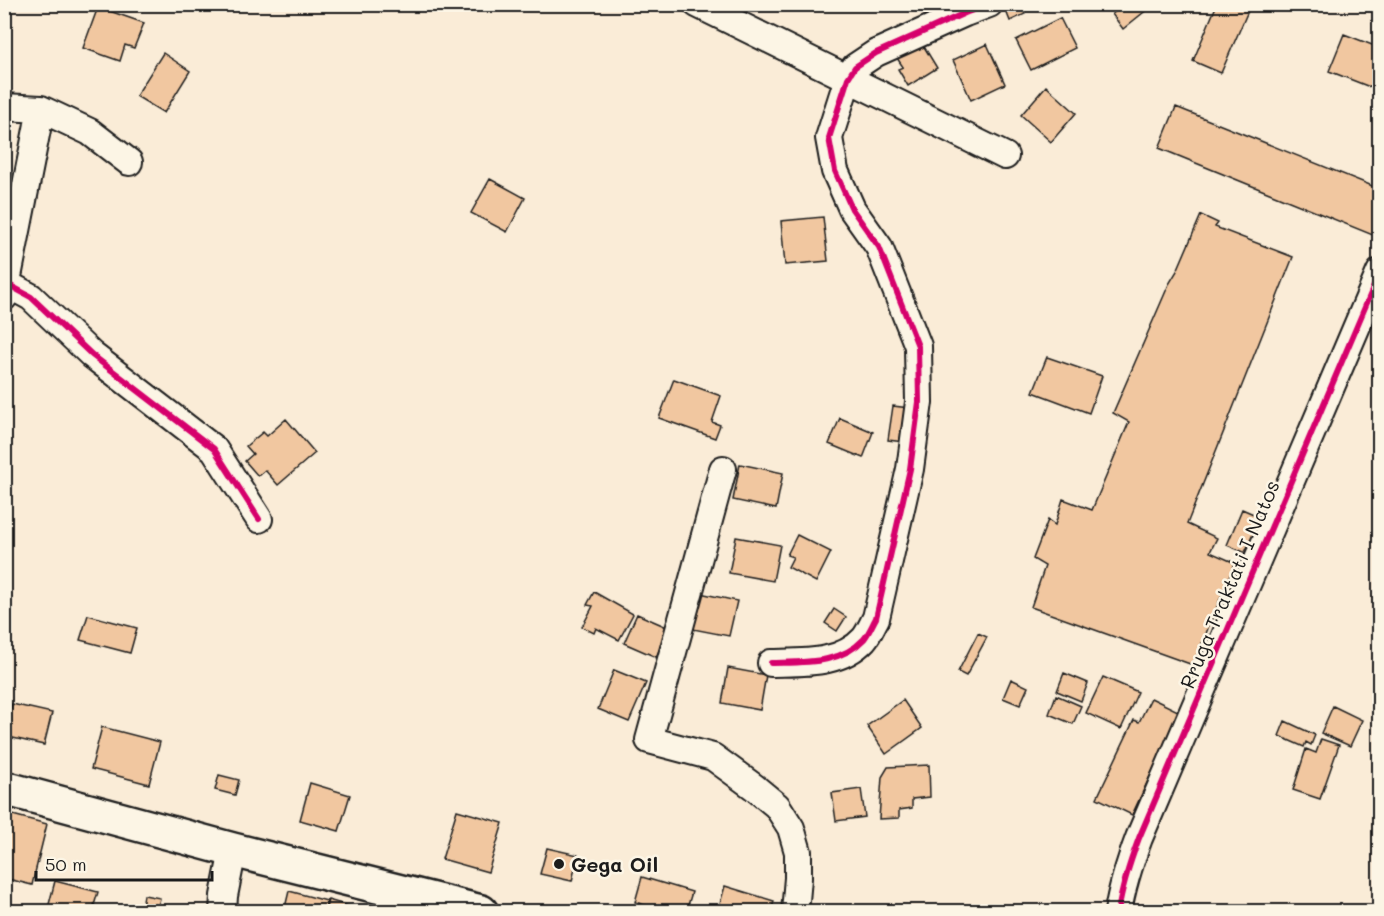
<svg xmlns="http://www.w3.org/2000/svg" width="1384" height="916" viewBox="0 0 1384 916" font-family="Mali,sans-serif">
<style>
.building{fill:#f1c7a0;stroke:#1c1c1c;stroke-width:1.5}
.lines{fill:none;stroke-linecap:round;stroke-linejoin:round}
.street-casing{stroke:#1c1c1c;stroke-width:30}
.secondary-casing{stroke:#1c1c1c;stroke-width:38}
.street{stroke:#fcf5e5;stroke-width:26}
.secondary{stroke:#fcf5e5;stroke-width:33}
.cycleway-casing{stroke:#fcf5e5;stroke-width:10}
.cycleway{stroke:#d6006c;stroke-width:6}
.poi-dot{fill:#1c1c1c;stroke:#fcf5e5;stroke-width:2}
.labels{text-anchor:middle;dominant-baseline:central;stroke-width:5;stroke-linejoin:round;paint-order:stroke}
.street-label{font-size:20px;fill:#1c1c1c;stroke:#fcf5e5}
.poi-label{font-size:20px;font-weight:bold;fill:#1c1c1c;stroke:#fcf5e5;text-anchor:start}
</style>
<rect width="100%" height="100%" fill="#faecd7"/>
<filter id="ink" filterUnits="userSpaceOnUse"><feTurbulence type="fractalNoise" baseFrequency=".0167" numOctaves="2"/><feDisplacementMap in="SourceGraphic" scale="12" xChannelSelector="R" yChannelSelector="G"/><feConvolveMatrix kernelMatrix="1 2 1 2 8 2 1 2 1" color-interpolation-filters="sRGB"/></filter>
<g filter="url(#ink)">
<!-- building -->
<path class="building" d="M1122,4H1154L1123,29L1112,14L1123,6Z
M1217,4H1251L1221,73L1193,61Z
M1021,5L1025,14L1010,21L1006,11Z
M98,7L144,23L134,48L125,45L120,61L83,48Z
M1060,18L1075,48L1031,70L1016,40Z
M1344,34L1380,48V78L1375,89L1329,71Z
M920,40L937,68L908,86L898,69L903,67L895,55Z
M987,44L1005,84L971,100L953,60Z
M163,53L190,71L164,113L136,96Z
M1046,86L1076,113L1051,142L1021,115Z
M1176,107L1380,189V238L1159,148Z
M490,179L525,198L507,232L471,213Z
M1201,215L1218,223L1215,227L1293,257L1187,524L1217,538L1210,552L1235,563L1193,665L1031,607L1045,566L1033,559L1048,520L1055,525L1063,499L1092,510L1129,422L1113,413L1169,284L1177,271Z
M823,217L828,261L785,265L781,221Z
M1047,357L1102,376L1089,413L1033,392Z
M674,379L721,396L712,422L720,425L715,438L659,418Z
M893,406L909,408L904,442L888,440Z
M840,418L873,432L863,458L829,444Z
M286,419L315,453L278,485L265,470L258,476L245,461L253,454L246,446L263,432L267,436Z
M740,464L783,473L776,509L733,500Z
M1242,509L1265,519L1251,555L1227,545Z
M797,535L831,552L816,582L788,567L793,557L787,555Z
M736,537L780,545L773,581L729,573Z
M594,592L633,614L619,640L596,628L594,633L582,627L593,606L587,605Z
M700,593L737,601L729,636L693,629Z
M834,609L846,617L837,631L825,623Z
M637,614L669,628L656,657L624,643Z
M88,615L137,628L130,653L80,640Z
M978,633L987,637L966,676L958,672Z
M728,668L766,675L760,710L722,703Z
M614,670L646,683L629,722L598,709Z
M1064,673L1088,683L1081,701L1057,691Z
M1103,677L1138,692L1121,729L1086,713Z
M1011,679L1028,687L1020,705L1003,698Z
M1056,695L1081,706L1073,724L1049,714Z
M1151,698L1180,712L1132,815L1097,798L1134,720L1139,722Z
M903,700L922,728L886,754L867,726Z
M12,704L52,713L44,745L4,736Z
M1333,706L1362,720L1350,746L1321,733Z
M1285,721L1315,735L1311,745L1306,742L1304,747L1279,736Z
M102,727L160,742L149,784L91,769Z
M1321,739L1339,745L1320,799L1293,790L1306,749L1316,753Z
M929,765L930,797L912,799V808L899,810V818L879,819L882,777L888,767Z
M219,775L239,780L235,795L215,790Z
M310,783L350,795L339,831L300,820Z
M861,789L865,817L836,821L832,793Z
M457,810L503,823L488,872L442,859Z
M5,813L47,824L32,885L4,878Z
M547,848L578,855L572,881L540,874Z
M642,877L692,892L686,912H666L635,902Z
M55,881L98,892L92,912H47Z
M725,886L774,901L771,912L718,911Z
M289,891L327,901L324,912H284Z
M144,895L160,898L157,912H141Z
M328,900L366,911V912H325Z"/>
<g class="lines">
<defs>
<path id="street" d="M697,4L1005,156
M4,107L41,109L90,132L129,162
M7,284L31,297L92,355L214,449L259,519
M4,297L41,109
M723,469L649,740L713,757L754,787L777,806L791,828L798,852V878L795,912
M771,663C803,662 840,665 864,639C869,633 872,625 876,618L910,469L919,402L918,346L879,247L852,209L835,171L829,138L848,78L855,67L876,53L965,13L989,4
M223,912L224,896L233,850
M1118,912C1122,886 1130,862 1139,838L1380,272"/>
<path id="secondary" d="M4,788L233,850L481,912"/>
</defs>
<!-- street casing -->
<use href="#street" class="street-casing"/>
<!-- secondary casing -->
<use href="#secondary" class="secondary-casing"/>
<!-- street -->
<use href="#street" class="street"/>
<!-- secondary -->
<use href="#secondary" class="secondary"/>
<defs>
<path id="cycleway" d="M7,284L31,297L92,355L214,449L259,519
M771,663C803,662 840,665 864,639C869,633 872,625 876,618L910,469L919,402L918,346L879,247L852,209L835,171L829,138L848,78L855,67L876,53L965,13L989,4
M1118,912C1122,886 1130,862 1139,838L1380,272"/>
</defs>
<!-- cycleway casing -->
<use href="#cycleway" class="cycleway-casing"/>
<!-- cycleway -->
<use href="#cycleway" class="cycleway"/>
</g>
</g>
<!-- markers -->
<circle class="poi-dot" cx="559" cy="864" r="6"/>
<g class="labels">
<!-- street labels -->
<g class="street-label">
<text transform="translate(1229 584) rotate(-67)">Rruga Traktati I Natos</text>
</g>
<!-- poi labels -->
<g class="poi-label">
<text x="571" y="864">Gega Oil</text>
</g>
</g>
<!-- margin -->
<rect width="1384" height="916" fill="none" stroke="#fcf5e5" stroke-width="24"/>
<rect x="12" y="12" width="1360" height="892" fill="none" stroke="#1c1c1c" stroke-width="2" filter="url(#ink)"/>
<!-- scale -->
<path d="M36 871v9h176v-9" fill="none" stroke="#1c1c1c" stroke-width="3"/>
<text x="45" y="871" font-size="18" fill="#1c1c1c" stroke="#fcf5e5" stroke-width="4.5" paint-order="stroke">50 m</text>
</svg>
